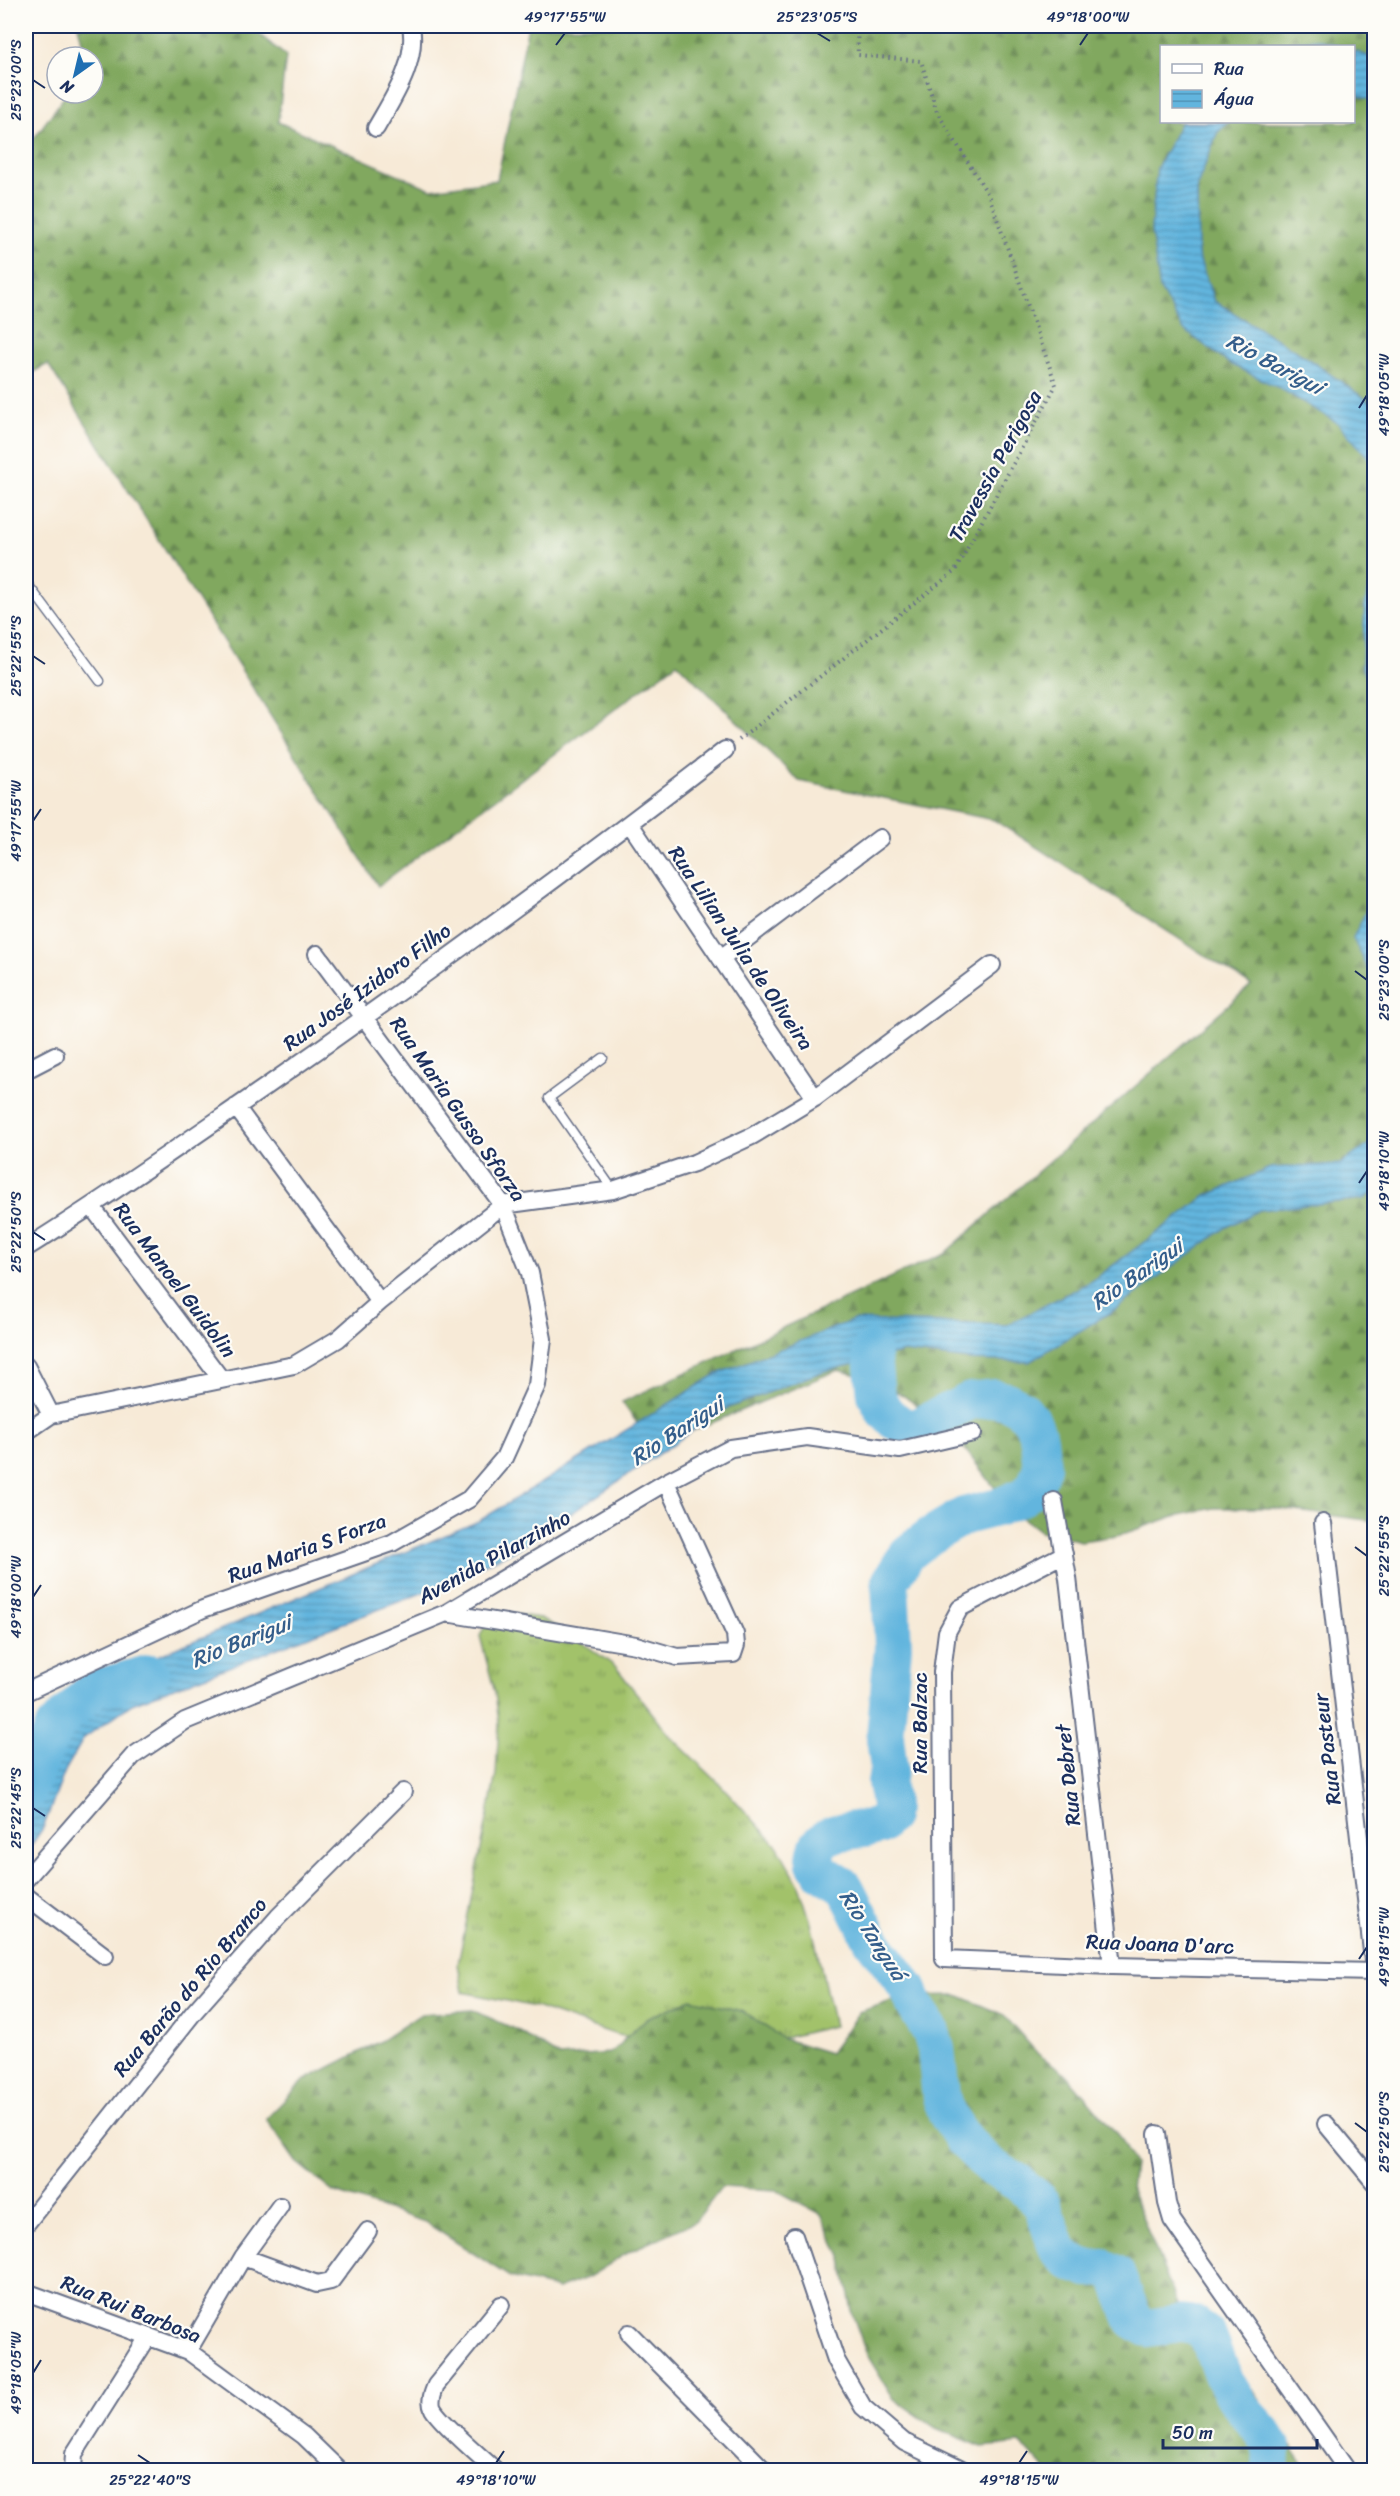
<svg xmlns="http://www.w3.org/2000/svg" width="1400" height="2496" viewBox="0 0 1400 2496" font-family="Sriracha,sans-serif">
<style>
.grass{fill:url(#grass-tufts);stroke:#5e7864;stroke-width:1.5}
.forest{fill:url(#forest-firs);stroke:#4e6c5e;stroke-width:1.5;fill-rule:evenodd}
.water{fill:url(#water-rules);stroke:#3e729e;stroke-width:1.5}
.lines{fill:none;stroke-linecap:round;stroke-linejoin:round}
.river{stroke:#62b5de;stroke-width:38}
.lane-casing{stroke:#687088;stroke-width:11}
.street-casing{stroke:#687088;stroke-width:20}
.path{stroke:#687088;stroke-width:4;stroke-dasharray:1.5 4.5;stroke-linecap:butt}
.lane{stroke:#fff;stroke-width:8}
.street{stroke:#fff;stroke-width:16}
.ticks{fill:none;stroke:#1b2f5e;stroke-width:2}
.labels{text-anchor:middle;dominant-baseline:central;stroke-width:4.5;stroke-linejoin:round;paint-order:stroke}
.street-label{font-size:21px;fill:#1b2f5e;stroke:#fdfcf7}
.water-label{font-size:22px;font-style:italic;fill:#345e8b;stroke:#fdfcf7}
.neatline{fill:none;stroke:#1b2f5e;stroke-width:2}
.ticks-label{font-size:15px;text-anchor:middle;fill:#1b2f5e}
</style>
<defs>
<pattern id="grass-tufts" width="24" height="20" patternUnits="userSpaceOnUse" patternTransform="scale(1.5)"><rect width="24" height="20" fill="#a2c26b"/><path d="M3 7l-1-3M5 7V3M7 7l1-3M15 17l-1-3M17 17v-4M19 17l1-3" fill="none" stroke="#839e5b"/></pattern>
<pattern id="forest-firs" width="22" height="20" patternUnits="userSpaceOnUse" patternTransform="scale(1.5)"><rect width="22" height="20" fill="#81a85f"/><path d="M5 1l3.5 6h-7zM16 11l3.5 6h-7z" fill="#698952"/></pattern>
<pattern id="water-rules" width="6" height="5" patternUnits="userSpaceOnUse" patternTransform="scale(1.5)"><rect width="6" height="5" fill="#62b5de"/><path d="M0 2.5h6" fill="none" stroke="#5094b7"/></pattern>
</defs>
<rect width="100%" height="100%" fill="#fdfcf7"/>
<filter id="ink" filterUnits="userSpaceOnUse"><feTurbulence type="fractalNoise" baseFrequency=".0167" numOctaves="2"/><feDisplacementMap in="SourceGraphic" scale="12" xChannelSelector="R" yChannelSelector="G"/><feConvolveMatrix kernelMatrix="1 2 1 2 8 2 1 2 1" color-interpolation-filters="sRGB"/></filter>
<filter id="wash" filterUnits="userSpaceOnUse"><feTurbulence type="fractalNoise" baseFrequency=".008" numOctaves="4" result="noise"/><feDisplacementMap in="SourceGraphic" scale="24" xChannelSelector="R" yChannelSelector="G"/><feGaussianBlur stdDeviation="1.35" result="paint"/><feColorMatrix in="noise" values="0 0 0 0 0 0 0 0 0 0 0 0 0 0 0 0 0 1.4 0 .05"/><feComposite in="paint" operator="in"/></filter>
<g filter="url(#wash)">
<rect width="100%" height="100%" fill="#f7ead7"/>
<!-- grass -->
<path class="grass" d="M492,1611L540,1618L572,1635L616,1667L671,1737L721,1785L778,1847L799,1885L811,1923L834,2026L788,2037L746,2042L653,2040L617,2035L535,2007L463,1992L458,1964L496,1774L499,1723L495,1693L480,1636Z"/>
<!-- forest -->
<path class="forest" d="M78,26H249L286,56L278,122L431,189L497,180L528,26H1374V1521L1272,1508H1214L1175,1516L1117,1536L1081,1541L1040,1531L1011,1509L964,1448L934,1418L904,1396L872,1379L838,1370L654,1447L622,1402L946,1252L1251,985L994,820L799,781L677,663L378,886L48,364L26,376V149L67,93H93V57H86ZM1162,46H1354V122H1162Z
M957,1995L1004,2015L1038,2054L1064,2072L1122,2140L1134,2164L1131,2190L1182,2314L1255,2393L1307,2470H1046L1020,2443L982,2447L936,2428L894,2399L867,2355L853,2316L842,2259L821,2214L776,2190L722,2187L695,2222L630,2251L589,2277L558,2289L510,2277L425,2222L333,2192L296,2162L266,2119L303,2081L379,2042L421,2014L472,2010L517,2030L559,2057L610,2053L646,2019L691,1999L742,2011L784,2039L830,2053L859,2012L906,1996Z"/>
<!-- water -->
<path class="water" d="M1317,39L1339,46H1263L1267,45Z
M1354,51L1374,58V101L1354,94Z
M1181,122H1228L1217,133L1197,186L1198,255L1214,301L1304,356L1374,405V464L1338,423L1283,390L1229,363L1183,329L1160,289L1151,230L1157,168Z
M1374,571V693L1362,666L1365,604Z
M1374,895V983L1353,938Z
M1374,1141V1192L1364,1199L1259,1210L1225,1228L1116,1309L1029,1362L972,1360L904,1352L821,1372L723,1410L522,1547L427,1591L132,1704L84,1738L65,1771L43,1828L26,1853V1808L29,1806L66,1715L117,1673L479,1521L717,1374L854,1320L1007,1325L1092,1281L1206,1196L1270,1168L1340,1164Z"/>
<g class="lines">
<!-- river -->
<path class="river" d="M871,1349L876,1395L884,1411L893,1419L904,1427L915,1428L970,1401L994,1398L1007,1401L1022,1409L1032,1421L1039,1439L1042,1467L1035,1486L1024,1496L999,1507L964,1516L930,1536L907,1554L890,1582L893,1647L885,1737L889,1769L886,1782L890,1805L889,1816L879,1826C854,1834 814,1824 815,1863L822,1872L845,1887L872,1940L909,1990L915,2005L931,2032L936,2049L941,2097L947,2114L964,2140L990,2166L1019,2183L1041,2203L1059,2252L1072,2262L1087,2269L1104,2268L1116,2274L1134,2320L1147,2328L1181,2323L1195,2325L1207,2334L1224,2379L1241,2407L1262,2430L1272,2447L1271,2470
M26,1794L54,1727L93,1689L151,1673"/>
</g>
</g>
<g filter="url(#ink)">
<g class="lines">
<defs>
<path id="lane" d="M26,582L100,681
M603,1058L549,1098L613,1190"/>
<path id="street" d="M376,128C393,98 418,62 411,26
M630,824L815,1098
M721,958L880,838
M26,1070L55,1055
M236,1107L380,1302
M92,1207L221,1379
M26,1248C108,1197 187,1141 267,1086C422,978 575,866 725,750
M26,1366L51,1415
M26,1432L51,1415L294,1365L338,1339L380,1302L503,1205L613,1190L694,1163L752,1136L815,1098L992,965
M1054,1501L1068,1578L1112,1966
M1323,1523L1374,1969
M1064,1554L960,1608L947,1632L942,1672L944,1959L1112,1966L1374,1972
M446,1613L636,1645L677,1657L733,1654L736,1645L735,1634L666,1482
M26,1692L203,1609L392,1543L469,1499L504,1458L537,1385L543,1339L530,1273L503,1205L317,954
M26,1879L133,1756L185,1721L446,1613L666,1482L731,1448L807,1437L900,1450L973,1433
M26,1896L105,1956
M1326,2124L1374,2182
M1157,2134L1167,2203L1172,2220L1347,2470
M26,2224L194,2012L278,1917L403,1792
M794,2236L836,2360L863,2407L904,2442L962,2470
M243,2257L317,2284L331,2281L368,2231
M26,2292L188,2351L304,2436L339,2470
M629,2333L764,2470
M188,2351L243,2257L280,2206
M73,2470L74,2454L148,2337
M495,2470C481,2457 441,2423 433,2409C429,2401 433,2392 436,2385L501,2305"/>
</defs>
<!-- lane casing -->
<use href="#lane" class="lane-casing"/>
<!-- street casing -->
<use href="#street" class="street-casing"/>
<!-- path -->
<path class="path" d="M739,740L955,571L1056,385L989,196L937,112L921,61L858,55L857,26"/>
<!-- lane -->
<use href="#lane" class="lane"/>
<!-- street -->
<use href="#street" class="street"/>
</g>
</g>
<!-- ticks -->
<path class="ticks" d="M817,33L830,41M556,45L565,33M1080,45L1088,33M33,80L45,88M1359,408L1367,395M33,656L45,664M33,821L41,809M1355,971L1367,980M1359,1183L1367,1171M33,1232L45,1240M1355,1547L1367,1556M33,1597L41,1585M33,1808L45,1816M1359,1959L1367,1947M1355,2123L1367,2132M33,2373L41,2360M138,2455L150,2463M496,2463L504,2451M1019,2463L1027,2451"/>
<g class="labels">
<!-- street labels -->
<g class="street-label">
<text transform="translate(995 466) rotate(-61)">Travessia Perigosa</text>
<text transform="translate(741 948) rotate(56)">Rua Lilian Julia de Oliveira</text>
<text transform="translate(367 987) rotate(-36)">Rua José Izidoro Filho</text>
<text transform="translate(458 1109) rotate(55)">Rua Maria Gusso Sforza</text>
<text transform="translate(175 1280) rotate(53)">Rua Manoel Guidolin</text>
<text transform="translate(307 1548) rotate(-20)">Rua Maria S Forza</text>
<text transform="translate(494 1557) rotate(-29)">Avenida Pilarzinho</text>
<text transform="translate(920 1723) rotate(-90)">Rua Balzac</text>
<text transform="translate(1327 1749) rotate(-97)">Rua Pasteur</text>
<text transform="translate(1068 1775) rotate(-96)">Rua Debret</text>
<text transform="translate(1160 1944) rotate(2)">Rua Joana D'arc</text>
<text transform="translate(190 1987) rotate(-50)">Rua Barão do Rio Branco</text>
<text transform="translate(131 2309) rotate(22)">Rua Rui Barbosa</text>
</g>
<!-- water labels -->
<g class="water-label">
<text transform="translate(1275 364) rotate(28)">Rio Barigui</text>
<text transform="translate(1137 1274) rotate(-35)">Rio Barigui</text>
<text transform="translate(677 1431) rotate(-33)">Rio Barigui</text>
<text transform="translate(241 1641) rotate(-22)">Rio Barigui</text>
<text transform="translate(873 1935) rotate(57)">Rio Tanguá</text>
</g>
</g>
<!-- margin -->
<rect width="1400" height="2496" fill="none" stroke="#fdfcf7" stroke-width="66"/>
<!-- legend -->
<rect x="1160" y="45" width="195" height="78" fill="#fdfcf7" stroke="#a3aaba" stroke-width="1.5"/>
<rect x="1172" y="64" width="30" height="9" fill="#ffffff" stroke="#a3aaba" stroke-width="1.5"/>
<text x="1214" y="75" font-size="18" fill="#1b2f5e">Rua</text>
<rect x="1172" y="90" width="30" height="18" fill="url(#water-rules)" stroke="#a3aaba" stroke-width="1.5"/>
<text x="1214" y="105" font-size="18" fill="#1b2f5e">Água</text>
<!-- north arrow -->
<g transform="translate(75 75) rotate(214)"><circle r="28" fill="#fdfcf7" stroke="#a3aaba" stroke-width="1.5"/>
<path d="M0-4.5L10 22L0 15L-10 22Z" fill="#1f6fb2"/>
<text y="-9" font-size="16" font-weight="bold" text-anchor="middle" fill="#1b2f5e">N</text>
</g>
<!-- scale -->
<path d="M1163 2439v9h154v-9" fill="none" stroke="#1b2f5e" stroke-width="3"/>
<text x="1172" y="2439" font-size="18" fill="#1b2f5e" stroke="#fdfcf7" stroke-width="4.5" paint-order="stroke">50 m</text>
<rect x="33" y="33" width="1334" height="2430" class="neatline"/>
<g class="ticks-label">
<text x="565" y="22">49°17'55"W</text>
<text x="817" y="22">25°23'05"S</text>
<text x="1088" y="22">49°18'00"W</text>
<text transform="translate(16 80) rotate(-90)" y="5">25°23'00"S</text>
<text transform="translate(1384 395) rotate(-90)" y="5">49°18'05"W</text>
<text transform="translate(16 656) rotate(-90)" y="5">25°22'55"S</text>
<text transform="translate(16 821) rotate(-90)" y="5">49°17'55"W</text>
<text transform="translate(1384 980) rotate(-90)" y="5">25°23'00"S</text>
<text transform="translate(1384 1171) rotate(-90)" y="5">49°18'10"W</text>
<text transform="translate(16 1232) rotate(-90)" y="5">25°22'50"S</text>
<text transform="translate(1384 1556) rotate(-90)" y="5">25°22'55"S</text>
<text transform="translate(16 1597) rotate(-90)" y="5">49°18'00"W</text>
<text transform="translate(16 1808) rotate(-90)" y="5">25°22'45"S</text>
<text transform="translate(1384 1947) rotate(-90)" y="5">49°18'15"W</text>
<text transform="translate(1384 2132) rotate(-90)" y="5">25°22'50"S</text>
<text transform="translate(16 2373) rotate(-90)" y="5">49°18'05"W</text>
<text x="150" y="2485">25°22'40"S</text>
<text x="496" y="2485">49°18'10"W</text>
<text x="1019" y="2485">49°18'15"W</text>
</g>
</svg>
